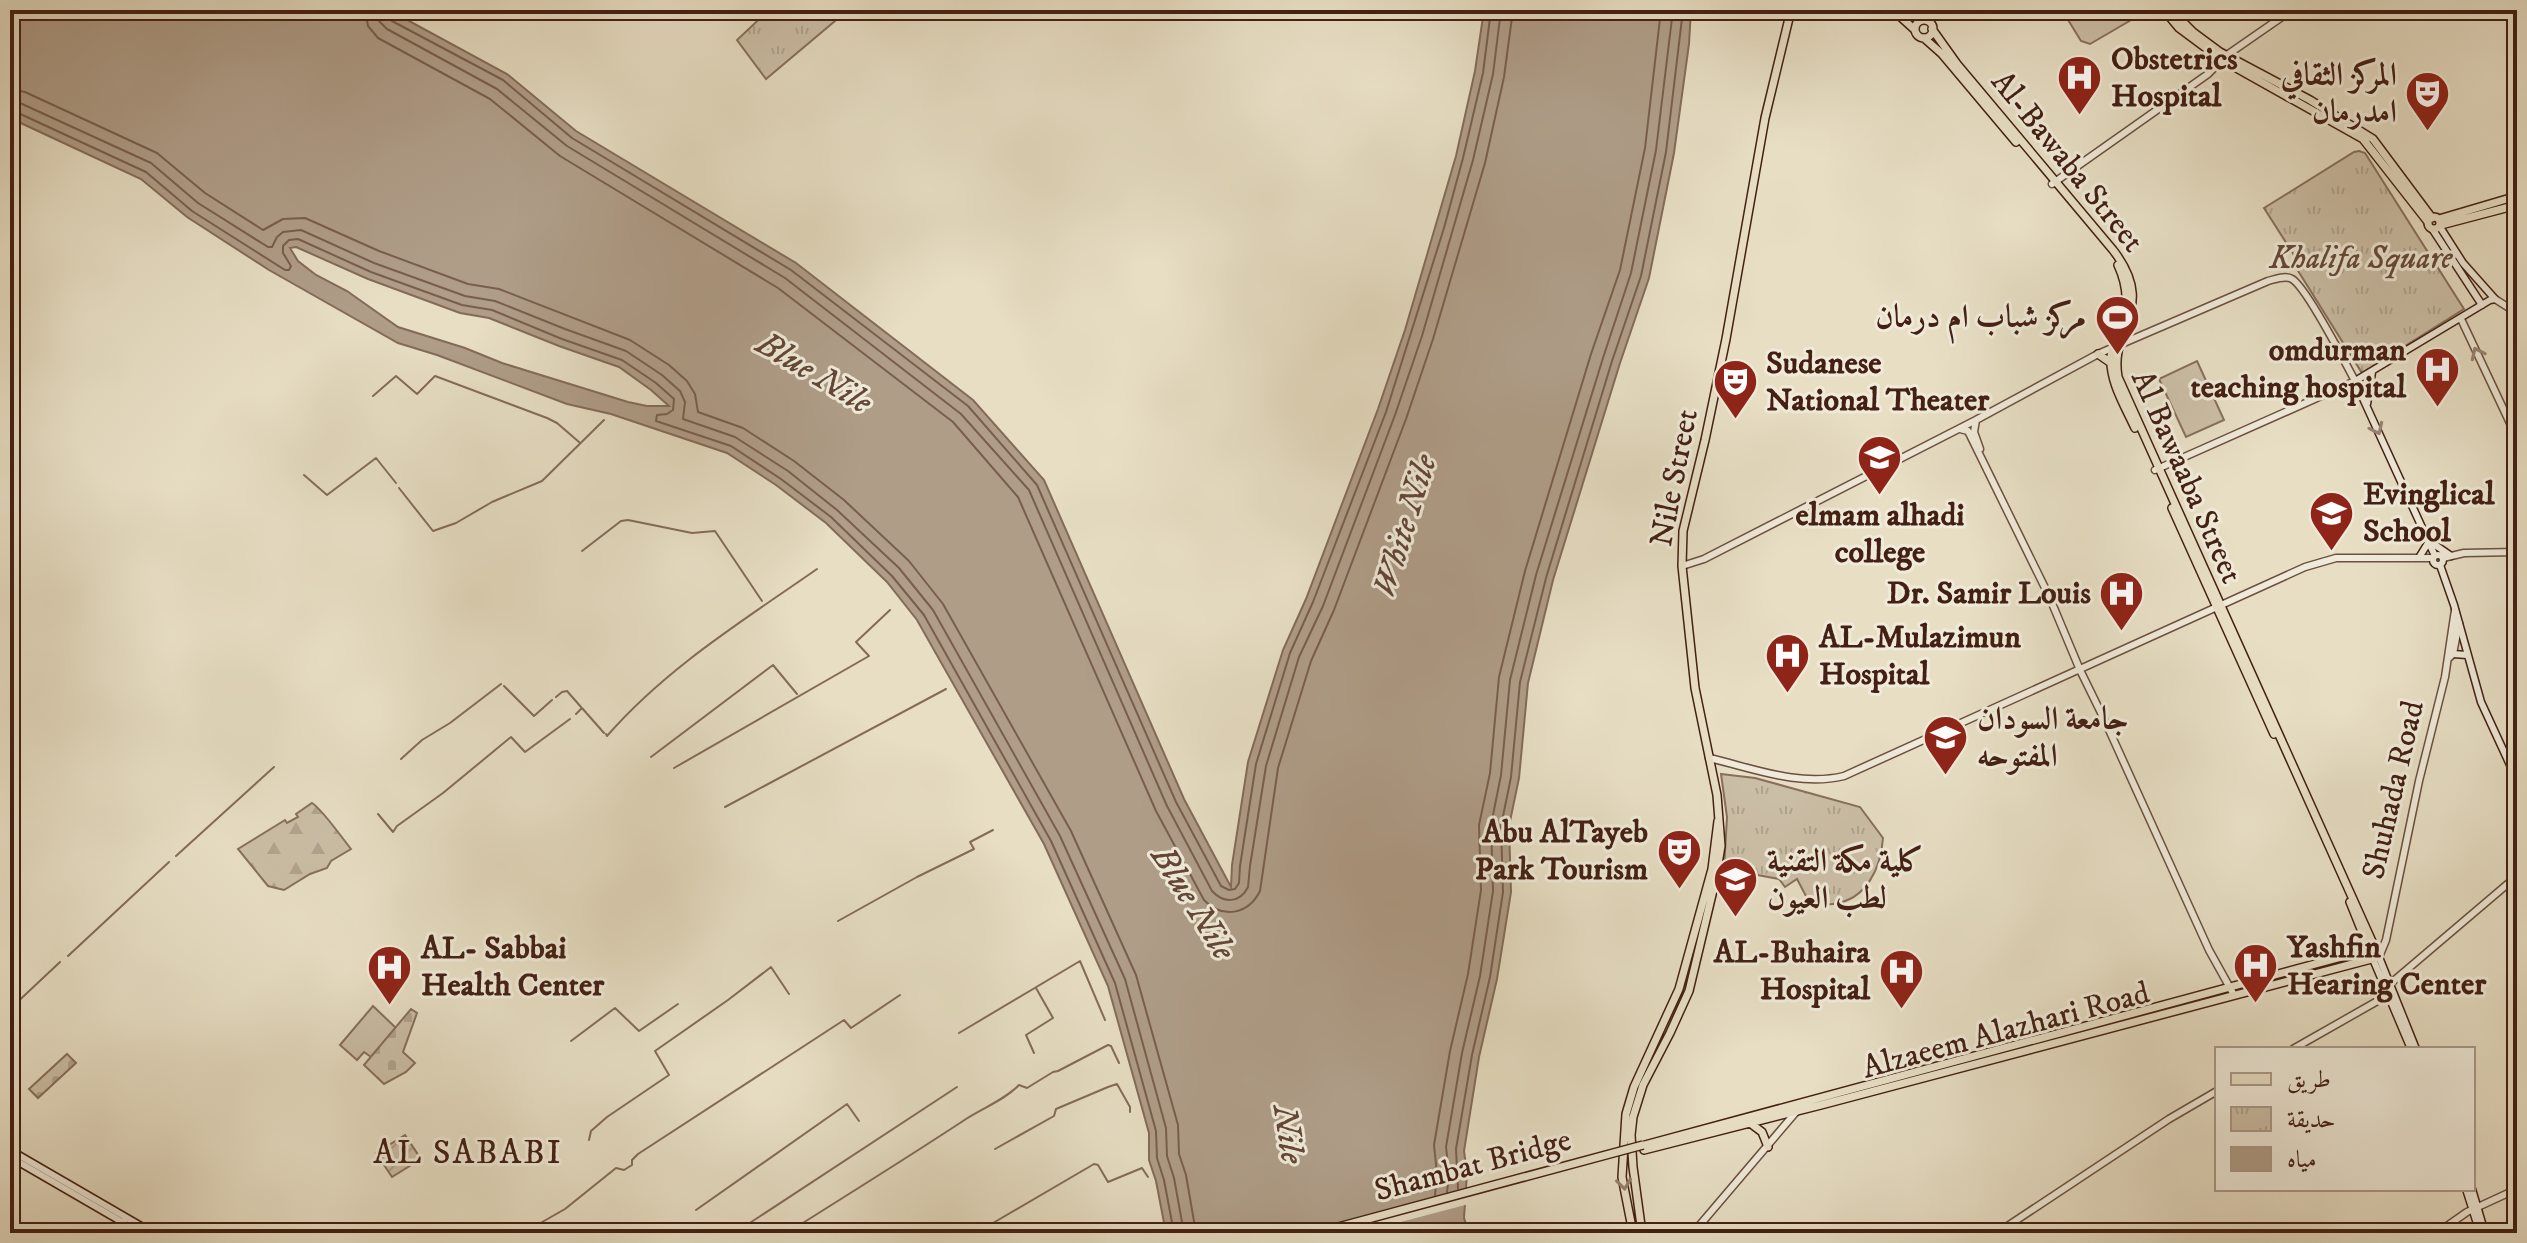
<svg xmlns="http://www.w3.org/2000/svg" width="2527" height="1243" viewBox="0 0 2527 1243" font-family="'IM FELL DW Pica',Amiri,serif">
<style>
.grass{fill:#cbbea6;stroke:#876f5c;stroke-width:2}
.forest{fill:url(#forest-firs);stroke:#876f5c;stroke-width:2}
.cemetery{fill:url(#cemetery-stones);stroke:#876f5c;stroke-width:2}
.park{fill:url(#park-tufts);stroke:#876f5c;stroke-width:2}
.garden{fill:url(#garden-furrows);stroke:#876f5c;stroke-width:2}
.water{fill:#af9d88;stroke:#846b59;stroke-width:2;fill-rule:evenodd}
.pier{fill:#e7dec4}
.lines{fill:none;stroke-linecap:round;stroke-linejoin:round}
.shore{stroke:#795e4e;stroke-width:2}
.stream{stroke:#846b59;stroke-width:2}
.tertiary-casing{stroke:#6c503f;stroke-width:9}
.secondary-casing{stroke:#432013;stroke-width:9}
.primary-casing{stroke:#432013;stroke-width:10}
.tertiary{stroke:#efead9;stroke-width:6}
.secondary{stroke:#efead9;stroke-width:6}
.primary{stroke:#e7dec4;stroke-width:7}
.primary-bridge-casing{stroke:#432013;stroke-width:10;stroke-linecap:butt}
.primary-bridge{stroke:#e7dec4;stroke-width:7}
.oneway{stroke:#998576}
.oneway2{stroke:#957f6c}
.labels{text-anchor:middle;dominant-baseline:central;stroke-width:6;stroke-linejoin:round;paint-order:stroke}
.poi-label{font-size:32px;font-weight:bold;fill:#432013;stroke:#efead9;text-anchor:start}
.street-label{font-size:32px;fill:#432013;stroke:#efead9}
.park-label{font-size:32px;font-style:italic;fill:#654838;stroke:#efead9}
.water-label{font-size:34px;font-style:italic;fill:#634636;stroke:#efead9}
.neighbourhood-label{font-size:34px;letter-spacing:2px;fill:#432013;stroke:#efead9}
</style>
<defs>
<pattern id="forest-firs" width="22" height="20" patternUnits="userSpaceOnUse" patternTransform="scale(2)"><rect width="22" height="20" fill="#cbbea6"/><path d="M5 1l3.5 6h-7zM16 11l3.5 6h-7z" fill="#b0a38e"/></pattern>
<pattern id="cemetery-stones" width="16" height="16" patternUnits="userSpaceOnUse" patternTransform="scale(2)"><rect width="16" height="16" fill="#cbbea6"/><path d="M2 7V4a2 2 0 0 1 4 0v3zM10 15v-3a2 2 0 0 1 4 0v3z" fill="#b0a38e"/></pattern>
<pattern id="park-tufts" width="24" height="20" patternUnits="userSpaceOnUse" patternTransform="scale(2)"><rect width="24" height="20" fill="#cbbea6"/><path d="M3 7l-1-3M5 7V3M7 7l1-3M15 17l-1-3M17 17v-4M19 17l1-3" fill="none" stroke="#b0a38e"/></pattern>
<pattern id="garden-furrows" width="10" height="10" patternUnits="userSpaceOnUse" patternTransform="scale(2)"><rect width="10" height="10" fill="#cbbea6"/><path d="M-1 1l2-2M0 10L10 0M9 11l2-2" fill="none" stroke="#b0a38e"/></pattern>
</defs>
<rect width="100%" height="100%" fill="#e7dec4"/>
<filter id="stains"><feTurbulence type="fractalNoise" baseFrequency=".0025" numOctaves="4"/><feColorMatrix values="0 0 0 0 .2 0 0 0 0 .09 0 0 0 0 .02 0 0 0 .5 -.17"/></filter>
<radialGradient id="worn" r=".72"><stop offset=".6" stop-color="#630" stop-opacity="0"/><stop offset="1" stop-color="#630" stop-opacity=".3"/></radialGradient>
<!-- grass -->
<path class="grass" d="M2062,10H2138V16L2090,44L2081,41Z
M2197,361L2224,420L2186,437L2159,379Z
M373,1006L396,1028L371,1057L364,1052L357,1060L340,1045Z"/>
<!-- forest -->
<path class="forest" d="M312,803C321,808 343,839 351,849L331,861L327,868L310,874L284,890L268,886L238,849L285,820L287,823L298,817L296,814Z"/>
<!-- cemetery -->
<path class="cemetery" d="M411,1009L417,1013L403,1052L415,1063L406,1072L384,1084L364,1065Z
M67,1054L76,1063L38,1098L29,1089Z"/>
<!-- park -->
<path class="park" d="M769,10H829L835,21L766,79L737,40Z
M2359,151L2365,153L2464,309L2362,373L2295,266L2299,263L2264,208L2354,152Z
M1721,774L1755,778L1860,807L1883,838C1881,867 1867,900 1833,904C1825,905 1816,902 1808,900L1797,879L1785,887L1779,879L1724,869L1727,817Z"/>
<!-- garden -->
<path class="garden" d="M405,1135L421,1159L392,1177L376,1153Z"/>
<!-- water -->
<path class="water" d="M10,10H389L507,74L576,131L796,263L973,400L1044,480L1184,799L1231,887L1232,865L1248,762L1283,650L1306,599L1378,409L1405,330L1456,156L1475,71L1484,10H1691L1689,44L1674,153L1649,278L1620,363L1553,580L1528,683L1519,778L1509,826L1511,892L1497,979L1479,1057L1464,1151L1467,1173L1464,1218L1469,1233H1166L1156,1181L1149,1160V1133L1108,986L1044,844L917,620L887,582L826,523L776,485L727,453L611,414L567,404L437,355L398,343L269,270L187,217L141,179L10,118ZM296,247L368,279L460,313L489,318L559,346L619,367L651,390L669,406H647L628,402L502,363L465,348L398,327L347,291L316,275L298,261L290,248Z"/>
<!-- pier -->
<path class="pier" d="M1470,1187L1469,1204L1359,1233H1299Z"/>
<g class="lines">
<!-- shore -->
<path class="shore" d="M365,10L368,26L378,38L490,99L560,156L778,288L953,422L1018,497L1156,811L1204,900C1222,919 1248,915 1260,891L1278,768L1311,661L1334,610L1406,419L1433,339L1485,163L1504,77L1513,10
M377,10L379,21L387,29L497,89L567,146L785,278L961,414L1029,490L1167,806L1212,891C1224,904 1240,903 1248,887L1250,866L1266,766L1299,657L1323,606L1395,415L1422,336L1473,160L1493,74L1501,10
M387,10L388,16L392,21L503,80L572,138L791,270L968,406L1037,485L1176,802L1221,886L1229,890L1235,889L1239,883L1240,866L1256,764L1290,653L1313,602L1386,412L1444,228L1463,158L1483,73L1491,10
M10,89L25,92L157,153L205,193L263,230L283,219L305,218L379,251L468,284L499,289L630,340L669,365L687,381L695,394L698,412L743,428L794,461L844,500L909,561L943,604L1071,831L1136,975L1178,1125L1179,1154L1186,1175L1196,1233
M10,101L20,103L151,163L198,203L268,247H272L277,237L283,232L301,230L374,263L465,296L495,301L565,329L626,351L662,375L680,391L685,402L683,419L735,437L788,471L837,510L899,568L933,610L1060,836L1125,979L1166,1128L1167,1156L1174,1178L1184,1233
M10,111L16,112L146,172L192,211L285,270H289L291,266L283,253V246L289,240L298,239L371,272L462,305L492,310L562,339L622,360L656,383L674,399L673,410L667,414L657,415L656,421L731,446L781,479L831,517L892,576L924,615L1051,841L1115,983L1156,1131L1157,1158L1164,1180L1174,1233
M1458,1189L1456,1149L1472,1055L1490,977L1503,892L1501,826L1511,777L1520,682L1546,578L1612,361L1641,276L1666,152L1683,10
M1447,1192L1449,1174L1446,1147L1462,1053L1480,976L1493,891L1491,825L1501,775L1510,680L1536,575L1603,358L1631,273L1656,150L1673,10
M1435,1195L1437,1174L1434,1145L1450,1051L1468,974L1481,890L1479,825L1490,773L1499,677L1525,571L1591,354L1620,270L1645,148L1661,10"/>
<!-- stream -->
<path class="stream" d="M373,396L396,376L417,394L435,376L547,418L557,423L579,442
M304,475L327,495L376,458L396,483
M399,488L433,531L456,523L492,502L542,481L604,420
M582,551L621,521L628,520L692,533L715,531L762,601
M504,686L534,716L552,700
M556,697L562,692L567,691L581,707
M576,714L582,708L604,733
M606,734L607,736C666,668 744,620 817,569
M651,757L773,665L797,694
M401,759L422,740L450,723L501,684
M674,768L869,656L856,642L890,610
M725,807L946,689
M378,814L393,832L397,826L443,793L511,737L525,752L570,719
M176,856L274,767
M838,921L917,877L974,849L970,842L993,830
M68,956L169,862
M10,1009L60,962
M959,1033L1080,961L1105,1020
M571,1041L615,1008L639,1031L678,1004
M1034,1053L1026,1035L1053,1018L1036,988
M589,1140L591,1131L607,1117L669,1075L655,1051L728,1000L771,967L789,994
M995,1149L1054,1116L1056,1109L1108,1087L1117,1084L1130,1107V1112
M696,1210L847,1104L859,1121
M736,1232L957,1087
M523,1233L565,1209L616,1168L624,1170L632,1165V1160L638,1154L844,1020L851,1028L900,995
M787,1233C847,1195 907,1158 966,1119C983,1108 1006,1099 1019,1085L1027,1088L1053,1072L1058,1071L1108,1045L1111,1046L1119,1063
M976,1233L1094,1164L1098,1165L1108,1182L1142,1168L1148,1177"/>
<defs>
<path id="tertiary" d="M2227,55L2292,10
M2052,184L2208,74L2222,60
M2495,299L2517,313
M2461,319L2517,438
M1976,420L1974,432L1980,449
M1960,429L1968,431L2049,596L2080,670L2105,721L2209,950L2234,995
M2443,558L2464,553L2517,552
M1682,566L1704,559L1976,420L2098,354L2268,281C2276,279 2285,275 2292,279C2306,287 2345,362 2355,381L2155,470
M2450,657L2453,654L2459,623
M1709,758C1753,768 1799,787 1844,776L2305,567L2336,558H2433
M2379,957L2386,940L2419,781L2445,677L2455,610
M2390,984L2517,876
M2293,1049L2388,995
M114,1233L124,1221
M1693,1233L1796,1112
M1997,1233L2169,1119L2217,1091
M2437,1233L2467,1212L2517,1189"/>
<path id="secondary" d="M2433,230L2482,305
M2367,404L2372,372
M2428,540L2451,556
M2433 560a5 5 0 1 1 10 0a5 5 0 1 1-10 0Z
M2420,556L2428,543
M2435,556L2355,381L2490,300L2495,299L2463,263L2440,227
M2440,565L2454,605L2481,702L2517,780
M2453,654L2467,655
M2379,957L2416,1049
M2373,959L2411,1049
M10,1150L153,1233
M10,1157L141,1233
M2466,1189L2480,1233
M2472,1189L2485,1233"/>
<path id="primary" d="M1893,10L1915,30
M1903,10L1923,20
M2164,10L2179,28L2222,60L2363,139L2428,222
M2171,10L2193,32L2220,52L2310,100L2373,139L2432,218
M1915 29a9 9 0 1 1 18 0a9 9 0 1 1-18 0Z
M1924,38L1942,54L2016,142
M2428 223a6 6 0 1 1 12 0a6 6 0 1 1-12 0Z
M2439,219L2517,196
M2441,225L2517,205
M2118,265C2129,289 2128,308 2120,332C2117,340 2112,348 2111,356C2109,381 2125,406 2135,428
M2098,354L2111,363
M2172,508L2274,734
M2350,902L2373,959
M1750,1123L1762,1132L1768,1147
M1645,1145L2371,949
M1644,1150L1821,1105L2379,957L2118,377C2109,326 2158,308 2113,250L1957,64L1932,29
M1633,1233L1622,1177L1626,1114L1634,1087L1679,989L1712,869L1718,821
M1642,1233L1633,1167L1631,1135L1633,1117L1643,1085L1670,1033L1689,991L1715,882L1721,846L1717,795L1695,688L1682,566L1683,531L1705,440L1726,339L1765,118L1791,10"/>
</defs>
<!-- tertiary casing -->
<use href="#tertiary" class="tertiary-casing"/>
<!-- secondary casing -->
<use href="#secondary" class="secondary-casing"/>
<!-- primary casing -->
<use href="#primary" class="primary-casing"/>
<!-- tertiary -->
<use href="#tertiary" class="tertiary"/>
<!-- secondary -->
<use href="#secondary" class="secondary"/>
<!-- primary -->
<use href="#primary" class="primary"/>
<defs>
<path id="primary-bridge" d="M1316,1233L1643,1145"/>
</defs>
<!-- primary-bridge casing -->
<use href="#primary-bridge" class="primary-bridge-casing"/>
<!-- primary-bridge -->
<use href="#primary-bridge" class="primary-bridge"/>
</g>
<!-- one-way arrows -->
<defs><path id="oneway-chevron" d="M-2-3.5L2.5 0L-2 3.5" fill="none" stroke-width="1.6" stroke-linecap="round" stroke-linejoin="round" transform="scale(2)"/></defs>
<g class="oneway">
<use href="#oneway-chevron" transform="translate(2477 353) rotate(-115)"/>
<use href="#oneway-chevron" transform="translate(2377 429) rotate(65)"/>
</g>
<use class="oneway2" href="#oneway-chevron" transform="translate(1624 1184) rotate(83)"/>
<!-- icons -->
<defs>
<symbol id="hospital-pin" viewBox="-11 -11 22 30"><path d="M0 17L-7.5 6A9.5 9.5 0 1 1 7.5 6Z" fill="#8f2418" stroke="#efead9"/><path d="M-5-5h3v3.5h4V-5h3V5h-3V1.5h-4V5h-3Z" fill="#fff"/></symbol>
<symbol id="theatre-pin" viewBox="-11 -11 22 30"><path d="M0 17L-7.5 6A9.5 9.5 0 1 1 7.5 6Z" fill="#8f2418" stroke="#efead9"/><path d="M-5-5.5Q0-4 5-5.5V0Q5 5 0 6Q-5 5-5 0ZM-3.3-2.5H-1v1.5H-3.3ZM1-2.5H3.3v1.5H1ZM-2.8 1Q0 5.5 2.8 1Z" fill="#fff"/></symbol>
<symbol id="stadium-pin" viewBox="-11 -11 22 30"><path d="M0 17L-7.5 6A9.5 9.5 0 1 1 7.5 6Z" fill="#8f2418" stroke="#efead9"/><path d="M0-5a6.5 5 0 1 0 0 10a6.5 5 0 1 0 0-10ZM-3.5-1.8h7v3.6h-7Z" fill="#fff"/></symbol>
<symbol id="university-pin" viewBox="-11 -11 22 30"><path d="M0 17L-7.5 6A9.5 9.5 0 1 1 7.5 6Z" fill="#8f2418" stroke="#efead9"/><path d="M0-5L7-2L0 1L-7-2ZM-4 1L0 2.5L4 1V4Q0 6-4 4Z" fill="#fff"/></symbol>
</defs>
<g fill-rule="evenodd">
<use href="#hospital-pin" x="2054" y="52" width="51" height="69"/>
<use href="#theatre-pin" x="2402" y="68" width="51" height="69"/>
<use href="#stadium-pin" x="2092" y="292" width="51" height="69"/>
<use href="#hospital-pin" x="2412" y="344" width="51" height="69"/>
<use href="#theatre-pin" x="1710" y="356" width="51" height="69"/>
<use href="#university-pin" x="1854" y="432" width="51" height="69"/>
<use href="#university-pin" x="2306" y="488" width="51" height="69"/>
<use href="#hospital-pin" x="2096" y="568" width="51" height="69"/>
<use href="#hospital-pin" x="1762" y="630" width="51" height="69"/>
<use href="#university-pin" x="1920" y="712" width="51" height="69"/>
<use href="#theatre-pin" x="1654" y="826" width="51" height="69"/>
<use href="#university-pin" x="1710" y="854" width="51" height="69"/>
<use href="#hospital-pin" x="2230" y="940" width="51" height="69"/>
<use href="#hospital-pin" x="364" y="942" width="51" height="69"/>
<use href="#hospital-pin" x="1876" y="946" width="51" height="69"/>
</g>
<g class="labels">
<!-- poi labels -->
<g class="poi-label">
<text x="2111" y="60">Obstetrics<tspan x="2111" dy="37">Hospital</tspan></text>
<text x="2397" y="76" text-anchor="end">المركز الثقافي<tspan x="2397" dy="37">امدرمان</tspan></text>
<text x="2086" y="318" text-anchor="end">مركز شباب ام درمان</text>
<text x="2406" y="351" text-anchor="end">omdurman<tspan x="2406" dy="37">teaching hospital</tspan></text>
<text x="1766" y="364">Sudanese<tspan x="1766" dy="37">National Theater</tspan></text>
<text x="2363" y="495">Evinglical<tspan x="2363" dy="37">School</tspan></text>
<text x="1880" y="516" text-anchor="middle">elmam alhadi<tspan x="1880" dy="37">college</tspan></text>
<text x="2091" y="594" text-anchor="end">Dr. Samir Louis</text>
<text x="1819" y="638">AL-Mulazimun<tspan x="1819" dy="37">Hospital</tspan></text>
<text x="1977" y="720">جامعة السودان<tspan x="1977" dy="37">المفتوحه</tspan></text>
<text x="1648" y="833" text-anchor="end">Abu AlTayeb<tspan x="1648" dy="37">Park Tourism</tspan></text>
<text x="1767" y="862">كلية مكة التقنية<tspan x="1767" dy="37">لطب العيون</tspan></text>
<text x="2287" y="948">Yashfin<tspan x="2287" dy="37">Hearing Center</tspan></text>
<text x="421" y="949">AL- Sabbai<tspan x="421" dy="37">Health Center</tspan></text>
<text x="1870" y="953" text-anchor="end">AL-Buhaira<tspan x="1870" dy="37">Hospital</tspan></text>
</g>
<!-- street labels -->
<g class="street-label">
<text transform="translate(2067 162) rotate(51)">Al-Bawaba Street</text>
<text transform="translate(2186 477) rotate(66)">Al Bawaaba Street</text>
<text transform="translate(1675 478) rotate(-79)">Nile Street</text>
<text transform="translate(2394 790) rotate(-77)">Shuhada Road</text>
<text transform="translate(2006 1031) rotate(-15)">Alzaeem Alazhari Road</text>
<text transform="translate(1473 1166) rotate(-15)">Shambat Bridge</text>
</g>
<!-- park labels -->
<g class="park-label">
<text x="2361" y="259">Khalifa Square</text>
</g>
<!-- water labels -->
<g class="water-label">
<text transform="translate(814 373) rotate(31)">Blue Nile</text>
<text transform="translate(1405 526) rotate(-73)">White Nile</text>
<text transform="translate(1193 903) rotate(58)">Blue Nile</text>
<text transform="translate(1288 1134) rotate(81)">Nile</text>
</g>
<!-- neighbourhood labels -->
<g class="neighbourhood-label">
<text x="468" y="1153">AL SABABI</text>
</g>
</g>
<!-- margin -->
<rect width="2527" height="1243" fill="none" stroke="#e7dec4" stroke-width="40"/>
<rect x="12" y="12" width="2503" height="1219" fill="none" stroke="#432013" stroke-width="4"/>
<rect x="20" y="20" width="2487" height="1203" fill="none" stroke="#432013" stroke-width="2"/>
<!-- legend -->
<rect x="2215" y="1047" width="260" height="144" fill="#efead9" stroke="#aa998a" stroke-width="2"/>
<rect x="2231" y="1073" width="40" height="12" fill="#e7dec4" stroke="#aa998a" stroke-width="2"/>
<text x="2287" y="1087" font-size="24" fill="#432013">طريق</text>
<rect x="2231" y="1107" width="40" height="24" fill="url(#park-tufts)" stroke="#aa998a" stroke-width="2"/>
<text x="2287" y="1127" font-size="24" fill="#432013">حديقة</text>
<rect x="2231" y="1147" width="40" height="24" fill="#af9d88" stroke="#aa998a" stroke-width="2"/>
<text x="2287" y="1167" font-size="24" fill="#432013">مياه</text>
<rect width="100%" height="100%" filter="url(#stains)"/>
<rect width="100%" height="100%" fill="url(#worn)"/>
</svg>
